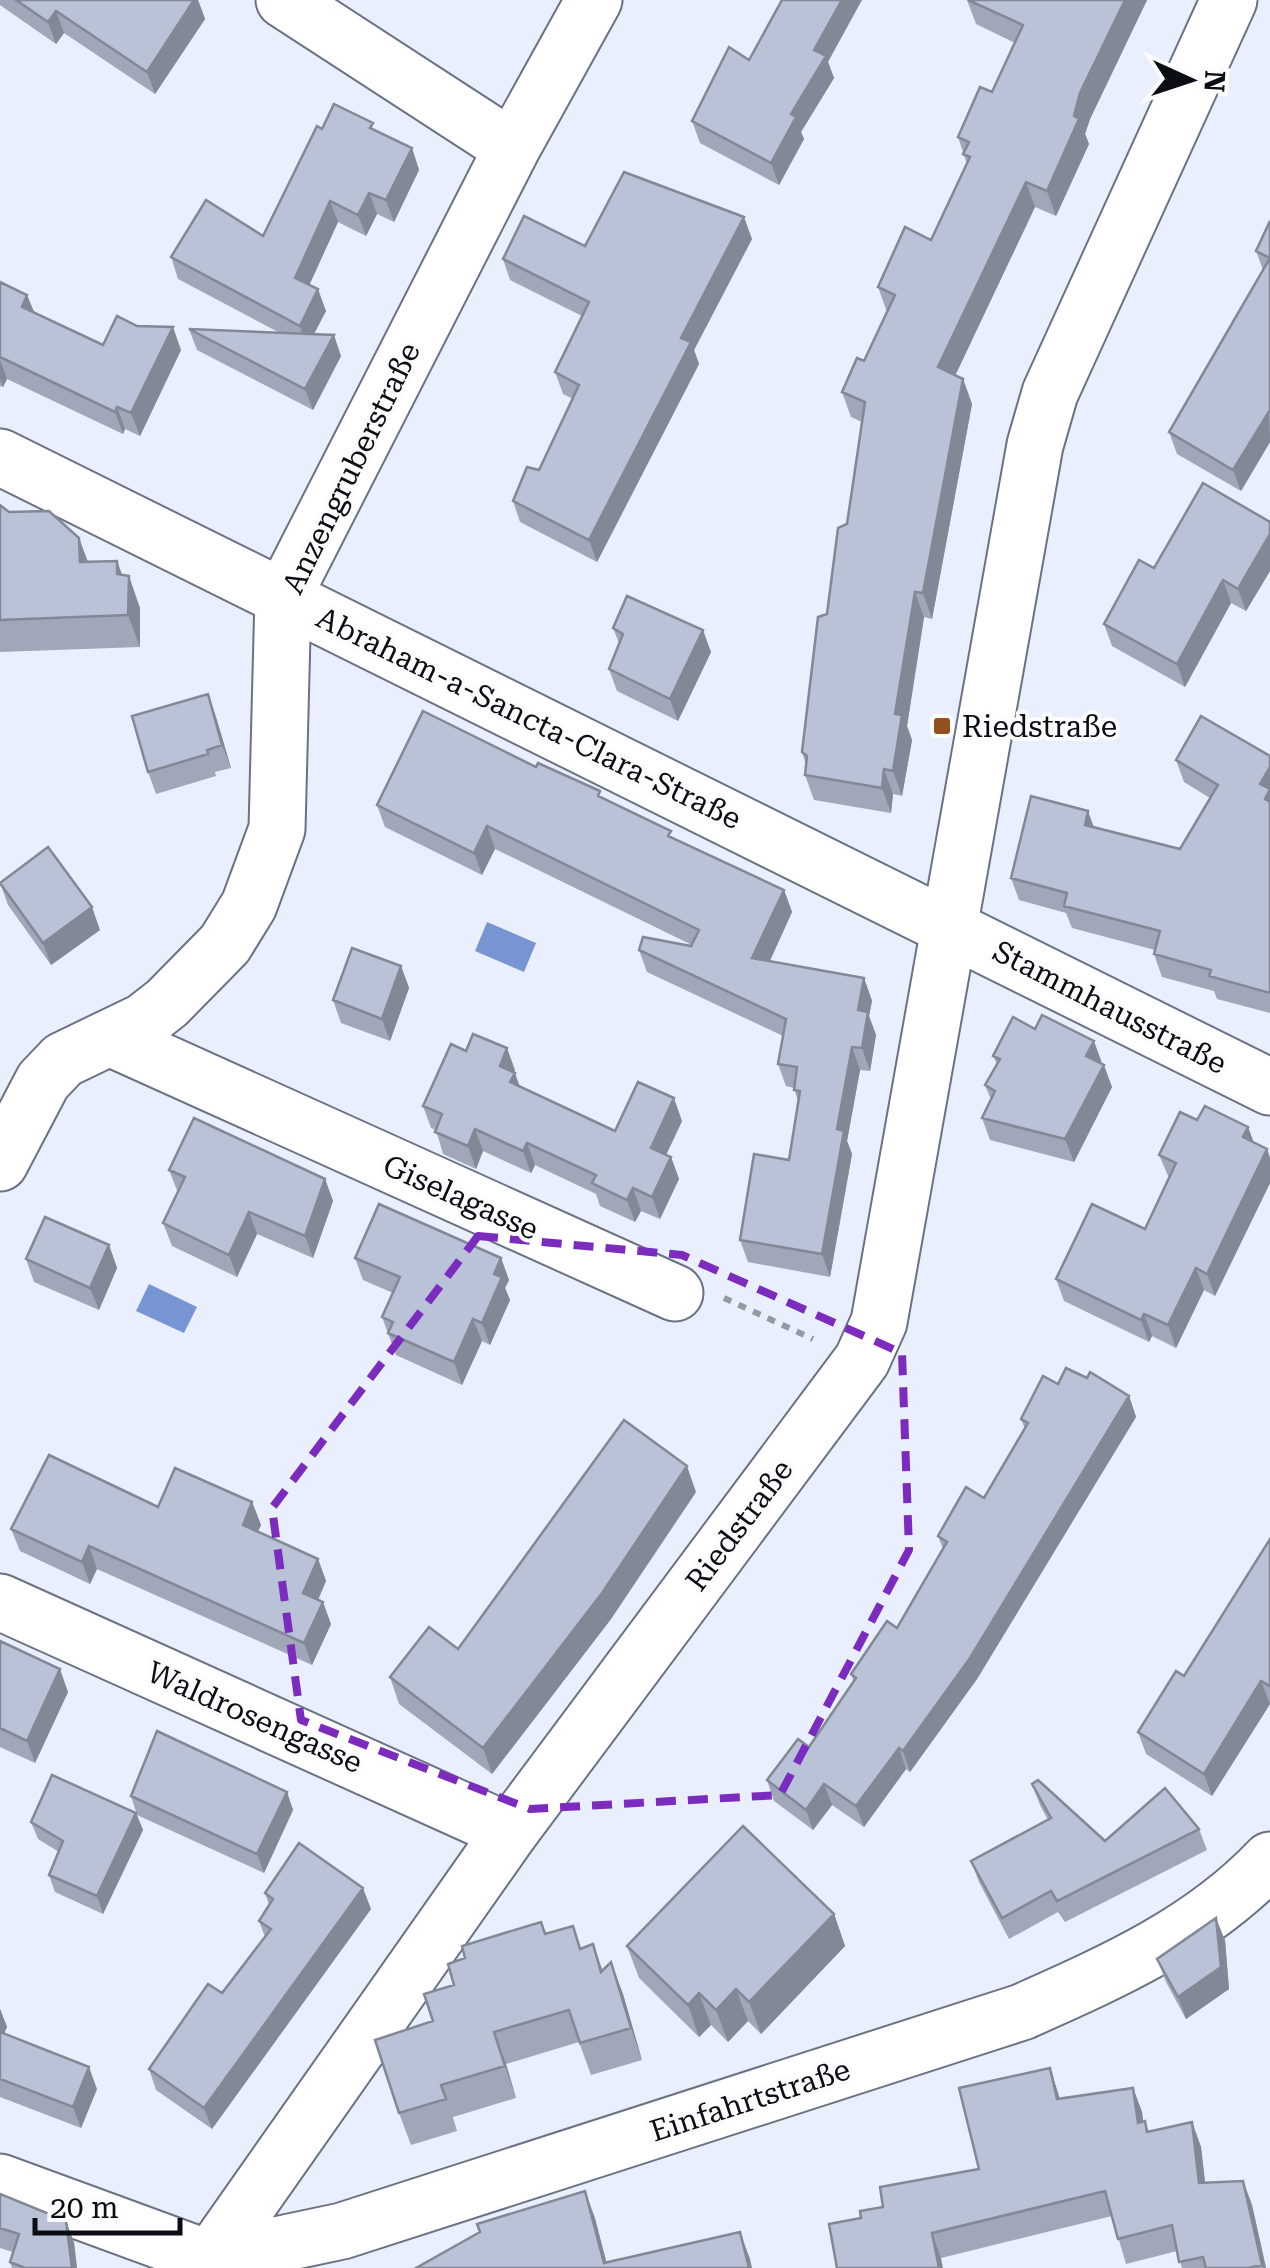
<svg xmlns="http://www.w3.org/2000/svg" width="1270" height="2268" viewBox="0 0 1270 2268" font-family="'Roboto Serif',serif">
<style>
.water{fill:#7795d3}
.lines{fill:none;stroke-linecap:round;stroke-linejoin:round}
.street-casing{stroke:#6a7284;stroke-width:59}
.secondary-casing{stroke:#6a7284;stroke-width:59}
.path{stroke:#9499a3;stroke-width:6;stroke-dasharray:8 8;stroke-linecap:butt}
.street{stroke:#fff;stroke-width:55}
.secondary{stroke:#fff;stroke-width:55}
.wall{fill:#9fa7b8}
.shaded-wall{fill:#828896}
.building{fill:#b9c2d6;stroke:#828896;stroke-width:2.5}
.marked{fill:none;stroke:#7b2cbf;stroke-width:8;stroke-dasharray:20 12;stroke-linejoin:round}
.poi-dot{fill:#91501d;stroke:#fcfcfc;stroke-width:4}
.labels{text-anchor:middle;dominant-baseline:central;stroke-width:8;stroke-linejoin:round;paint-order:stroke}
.street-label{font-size:30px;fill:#0a0d13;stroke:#fcfcfc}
.poi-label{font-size:30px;fill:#0a0d13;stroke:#fcfcfc;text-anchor:start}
</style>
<rect width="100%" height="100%" fill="#e9effc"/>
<!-- water -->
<path class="water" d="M487,922L536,943L524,972L475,951Z
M149,1284L197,1307L184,1333L136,1311Z"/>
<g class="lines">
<defs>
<path id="street" d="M284,0L512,148
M0,457L1270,1087
M110,1038L675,1293
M0,1163L43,1081L63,1060L144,1021L167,1003L225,944L249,905L277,829L283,597L512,148L594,0
M0,1602L510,1832
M0,2182L210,2259"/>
<path id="secondary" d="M210,2259L510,1832L862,1360L879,1322L1035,445L1050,393L1229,0
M196,2268L210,2259L342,2231L1022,2012C1112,1972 1201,1933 1270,1860"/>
</defs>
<!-- street casing -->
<use href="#street" class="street-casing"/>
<!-- secondary casing -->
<use href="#secondary" class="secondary-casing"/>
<!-- path -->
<path class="path" d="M724,1298L813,1339"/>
<!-- street -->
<use href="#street" class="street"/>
<!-- secondary -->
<use href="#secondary" class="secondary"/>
</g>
<!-- wall -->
<path class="wall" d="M0,0H198L205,19L155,94L64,33L56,44L0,5Z
M967,0H1147L1090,119L1085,134L1089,144L1056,216L1035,207L955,375L963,379L972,404L932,619L924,617L907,726L912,740L902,796L893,794L891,813L814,800L805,775L806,765L802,752L827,614L847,524L862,422L851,417L842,392L864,361L887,312L878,287L931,240L967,164L958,137L992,92L1015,43L976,24Z
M749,60L828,62L834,78L801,132L804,139L779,185L700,143L692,121Z
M322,129L376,131L412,148L419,170L394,222L377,214L366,236L338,222L309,285L326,311L314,334L341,356L313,410L197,350L189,329L280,333L178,279L171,257L263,236Z
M1270,221V442L1241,491L1177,454L1169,432L1263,270L1256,251Z
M752,239L694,350L699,364L597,562L520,522L513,501L539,470L573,399L563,394L555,372L582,316L510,280L503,259L585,246Z
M0,282L27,295L34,312L103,345L181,350L140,436L125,429L123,434L7,379L3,387L0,386Z
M0,505L9,512L79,538L87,562L117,561L122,575L140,608V647L0,652Z
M1270,522V571L1246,611L1231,603L1185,687L1112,646L1104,624L1154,568Z
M613,628L711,652L678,721L617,691L609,669L619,643Z
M216,717L231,768L215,772L216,776L156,794L148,772Z
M1270,756V1013L1217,999L1214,991L1162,977L1154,954L1155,950L1072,928L1066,913L1019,900L1011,878L1094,828L1180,849L1210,798L1184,782L1176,760Z
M536,767L602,798L673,838L784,890L792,912L770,961L864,978L872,1001L869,1016L876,1035L870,1071L860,1070L847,1141L852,1154L830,1277L748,1262L740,1240L789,1160L798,1101L794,1088L786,1086L778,1064L783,1036L647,972L639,950L692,945L495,849L482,875L385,827L377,805Z
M0,883L100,930L51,965L8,905Z
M401,966L409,988L390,1041L341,1023L333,1000Z
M993,1056L1102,1064L1112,1087L1074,1162L990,1140L982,1118L991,1100L985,1085L997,1064Z
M515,1070L514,1073L520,1087L615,1131L682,1121L666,1155L671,1157L679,1179L660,1219L641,1211L635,1222L600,1206L596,1194L535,1165L531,1173L483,1151L476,1169L443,1154L436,1130L431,1128L423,1106Z
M1197,1120L1248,1127L1254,1143L1267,1149L1270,1158V1183L1215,1296L1204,1290L1176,1348L1152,1336L1149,1342L1064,1301L1056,1279L1145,1229L1169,1178L1159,1155Z
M169,1170L325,1179L333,1201L313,1258L257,1234L237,1277L172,1246L163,1223L178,1193Z
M109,1245L117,1268L99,1310L34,1282L26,1259Z
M355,1258H501L509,1280L505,1288L510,1300L490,1345L482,1341L462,1385L396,1355L382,1317L393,1293L363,1280Z
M1087,1378L1129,1396L1136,1417L977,1679L910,1772L906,1769L864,1827L832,1805L813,1830L774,1801L767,1780L809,1747L854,1682L851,1674L897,1628L943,1549L938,1536L984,1498L1025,1429L1021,1419L1058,1384Z
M696,1492L611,1619L492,1774L399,1704L390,1677L458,1649Z
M252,1502L261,1525L258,1531L318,1559L326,1581L318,1600L331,1624L312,1665L97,1569L90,1584L20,1551L11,1529L158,1507Z
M1270,1539V1704L1212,1796L1146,1754L1138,1732L1184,1676Z
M0,1641L68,1692L35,1763L0,1747Z
M1032,1784L1105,1841L1199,1829L1207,1850L1065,1922L1058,1912L1009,1939L979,1882L971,1861L1048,1820L1040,1805Z
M287,1792L293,1810L264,1873L137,1815L131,1796Z
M136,1813L143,1830L103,1914L55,1892L49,1875L59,1852L38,1839L31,1822Z
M265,1893L371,1909L212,2129L156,2090L149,2069L222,1993L265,1937L259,1921L269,1905Z
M834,1914L845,1946L761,2034L748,2021L728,2042L711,2025L699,2037L639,1978L627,1946Z
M573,1926L581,1948L593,1944L603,1971L623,1994L642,2060L591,2075L579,2042L506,2064L516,2098L453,2117L457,2131L411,2145L399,2113L433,2021L454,1985L546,1934Z
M1225,1940L1229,1989L1186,2019L1166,1982L1157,1959Z
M0,2009L7,2027L4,2033L97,2089L81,2128L0,2097Z
M1050,2068L1060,2099L1133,2088L1142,2112L1143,2122L1145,2121L1149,2132L1192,2122L1201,2147L1205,2183L1243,2181L1252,2205L1266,2268H1182L1177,2251L1126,2264L1112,2216L941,2258L861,2218L883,2207L979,2169Z
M0,2194L66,2221L74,2243L77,2268H12L10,2262L13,2252L0,2248Z"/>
<!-- shaded-wall -->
<path class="shaded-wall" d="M194,0H198L205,19L155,94L147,72Z
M842,0H862L828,62L834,78L801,132L804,139L779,185L771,163L814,50Z
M1125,0H1147L1090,119L1085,134L1089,144L1056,216L1047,191L1080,93Z
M56,11L64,33L56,44L48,22Z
M412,148L419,170L394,222L386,200Z
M1026,182L1035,207L947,393L938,367Z
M369,193L377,214L366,236L358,215Z
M330,201L338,222L303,299L295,278Z
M744,217L752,239L694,350L699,364L597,562L589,540L681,338Z
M318,289L326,311L307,347L300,326Z
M27,295L36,317L22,307Z
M173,327L181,350L140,436L131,413Z
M334,335L341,356L313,410L305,389Z
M0,360L7,379L3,387L0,379Z
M963,379L972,404L932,619L923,593Z
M117,407L125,429L123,434L115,412Z
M1269,409L1270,442L1241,491L1233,470Z
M1270,534V571L1246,611L1238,589Z
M79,538L91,570L80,562Z
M117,561L128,591L129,576L140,608V647L128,615L117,574Z
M1223,580L1231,603L1185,687L1177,664Z
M915,592L924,617L907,726L912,740L902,796L893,771L895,714Z
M703,630L711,652L678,721L670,699Z
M208,694L216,717L231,768L222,745Z
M1270,767V812L1260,784Z
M884,769L893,794L891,813L882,788Z
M1088,811L1096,833L1085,825Z
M487,826L495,849L482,875L474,853Z
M784,890L792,912L761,980L752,958Z
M92,907L100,930L51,965L43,943Z
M401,966L409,988L390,1041L382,1019Z
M864,978L872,1001L869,1016L876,1035L870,1071L862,1048L858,1010Z
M1094,1041L1102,1063L1086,1056Z
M852,1047L860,1070L847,1141L852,1154L830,1277L822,1254L837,1129Z
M507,1048L515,1070L511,1082L515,1073L523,1096L519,1105L500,1066Z
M1104,1065L1112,1087L1074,1162L1065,1139Z
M674,1098L682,1121L659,1170L651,1148Z
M1248,1127L1256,1149L1243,1137Z
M475,1129L483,1151L476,1169L468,1146Z
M527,1143L535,1165L531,1173L523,1151Z
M1267,1149L1270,1158V1183L1215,1296L1207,1274Z
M671,1157L679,1179L660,1219L652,1197Z
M325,1179L333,1201L313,1258L305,1236Z
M633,1188L641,1211L635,1222L627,1200Z
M249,1212L257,1234L237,1277L229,1255Z
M109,1245L117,1268L99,1310L90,1288Z
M501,1258L509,1280L505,1288L510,1300L490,1345L482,1323L494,1274Z
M1196,1268L1204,1290L1176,1348L1168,1325Z
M1144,1314L1152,1336L1149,1342L1141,1320Z
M473,1319L482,1341L462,1385L454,1362Z
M1129,1396L1136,1417L977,1679L910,1772L903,1751Z
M687,1466L696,1492L611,1619L492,1774L483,1748Z
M252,1502L261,1525L251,1547L243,1525Z
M89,1546L97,1569L90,1584L82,1562Z
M318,1559L326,1581L311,1616L303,1593Z
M323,1602L331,1624L312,1665L304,1643Z
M60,1669L68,1692L35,1763L27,1741Z
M1261,1681L1270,1704L1212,1796L1204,1774Z
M899,1748L906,1769L864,1827L856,1806Z
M824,1784L832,1805L813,1830L806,1810Z
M287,1792L293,1810L264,1873L257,1854Z
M136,1813L143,1830L103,1914L97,1896Z
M363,1888L371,1909L212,2129L204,2108Z
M834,1914L845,1946L761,2034L749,2002Z
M1216,1918L1225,1940L1229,1989L1186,2019L1178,1997Z
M611,1962L623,1994L642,2060L631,2028Z
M736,1989L748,2021L728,2042L716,2010Z
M699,1993L711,2025L699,2037L688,2005Z
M0,2009L7,2027L0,2043Z
M494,2032L506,2064L516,2098L505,2066Z
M89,2067L97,2089L81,2128L73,2107Z
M1050,2068L1058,2093L1066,2124L1057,2099Z
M1133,2088L1142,2112L1147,2148L1138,2123Z
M1192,2122L1201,2147L1208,2208L1199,2183Z
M1243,2181L1252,2205L1266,2268H1263Z
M585,2191L595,2218L608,2268H605Z
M66,2221L74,2243L77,2268H72Z
M740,2232L750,2259L752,2268H749Z
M932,2233L941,2258L943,2268H939Z"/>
<!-- building -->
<path class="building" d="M16,0H194L147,72L56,11L48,22Z
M782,0H842L814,50L826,56L791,114L796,117L771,163L692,121L729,47L749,60Z
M968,0H1125L1080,93L1074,116L1079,119L1047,191L1026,182L938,367L963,379L923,593L915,592L895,714L902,715L893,771L884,769L882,788L805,775L807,756L802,752L818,617L827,614L838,528L847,524L865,402L842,392L857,358L864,361L895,295L878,287L905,227L931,240L970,157L963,154L969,142L958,137L980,87L992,92L1023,25Z
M334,104L373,123L370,128L412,148L386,200L369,193L358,215L330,201L295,278L318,289L300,326L171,257L206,200L263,236L317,126L322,129Z
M624,172L744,217L681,338L691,342L589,540L513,501L527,467L539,470L579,385L555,372L589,302L503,259L524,216L585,246Z
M1270,221V258L1256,251Z
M1270,258V410L1233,470L1169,432Z
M0,282L27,295L22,307L103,345L117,316L137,326L173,327L131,413L117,407L115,412L0,357Z
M189,329L334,335L305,389Z
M1203,483L1270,522V534L1238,589L1223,580L1177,664L1104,624L1139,560L1154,568Z
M0,505L9,512L49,511L79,538L80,562L117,561V574L129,576L128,615L0,620Z
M627,596L703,630L670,699L609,669L623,634L613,628Z
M208,694L222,745L207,750L208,754L148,772L132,716Z
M423,711L536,767L538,763L600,791L598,796L671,831L668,836L784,890L752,958L864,978L858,1010L868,1012L862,1048L852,1047L837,1129L844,1131L822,1254L740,1240L754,1154L789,1160L800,1091L794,1090L797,1067L778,1064L786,1019L639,950L643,937L691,946L699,930L487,826L474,853L377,805Z
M1201,716L1270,756V767L1260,784L1270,789L1265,799L1270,802V993L1209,976L1211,970L1154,954L1160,931L1064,906L1067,893L1011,878L1031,796L1088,811L1085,825L1180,849L1218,785L1176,760Z
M48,847L92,907L43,943L0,883Z
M352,948L401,966L382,1019L333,1000Z
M1042,1015L1094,1041L1086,1056L1104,1065L1065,1139L982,1118L995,1091L985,1085L1000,1059L993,1056L1013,1017L1035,1029Z
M473,1034L507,1048L500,1066L515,1073L510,1082L615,1131L638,1082L674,1098L651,1148L671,1157L652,1197L633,1188L627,1200L592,1183L596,1175L527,1143L523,1151L475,1129L468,1146L435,1132L442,1114L423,1106L451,1044L466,1051Z
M1205,1106L1248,1127L1243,1137L1267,1149L1207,1274L1196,1268L1168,1325L1144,1314L1141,1320L1056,1279L1092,1204L1145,1229L1176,1163L1159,1155L1180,1112L1197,1120Z
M194,1118L325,1179L305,1236L249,1212L229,1255L163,1223L185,1177L169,1170Z
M379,1204L501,1258L494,1274L502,1277L482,1323L473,1319L454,1362L388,1333L393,1322L382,1317L400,1277L355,1258Z
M45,1217L109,1245L90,1288L26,1259Z
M1066,1368L1087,1378L1090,1372L1129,1396L970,1658L903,1751L899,1748L856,1806L824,1784L806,1810L767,1780L798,1739L809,1747L856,1678L851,1674L887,1621L897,1628L947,1542L938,1536L966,1487L984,1498L1028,1423L1021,1419L1043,1376L1058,1384Z
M624,1420L687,1466L602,1593L483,1748L390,1677L429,1627L458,1649Z
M49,1455L158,1507L175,1468L252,1502L243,1525L318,1559L303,1593L323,1602L304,1643L89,1546L82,1562L11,1529Z
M1270,1539V1686L1261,1681L1204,1774L1138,1732L1176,1671L1184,1676Z
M0,1641L60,1669L27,1741L0,1728Z
M157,1731L287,1792L257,1854L131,1796Z
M52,1775L136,1813L97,1896L49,1875L63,1841L31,1822Z
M1038,1780L1105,1841L1165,1788L1199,1829L1057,1901L1051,1891L1002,1918L971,1861L1051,1818L1032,1784Z
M743,1826L834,1914L749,2002L736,1989L716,2010L699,1993L688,2005L627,1946Z
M299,1843L363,1888L204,2108L149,2069L208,1984L222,1993L271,1929L259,1921L273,1899L265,1893Z
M1216,1918L1221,1967L1178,1997L1157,1959Z
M541,1922L545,1934L573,1926L580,1949L593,1944L601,1972L611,1962L631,2028L580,2043L569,2010L494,2032L505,2066L441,2085L446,2099L399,2113L375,2040L433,2021L424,1994L454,1985L448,1964L465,1958L462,1946Z
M0,2032L89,2067L73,2107L0,2079Z
M1050,2068L1057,2099L1133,2088L1138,2123L1145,2121L1147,2132L1192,2122L1199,2183L1243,2181L1262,2265L1248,2268H1206L1203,2257L1179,2262L1172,2225L1118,2239L1105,2191L932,2233L939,2268H837L829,2224L861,2218L860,2211L883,2207L880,2187L979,2169L959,2088Z
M585,2191L604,2263L740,2232L749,2268H416L480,2232L477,2224Z
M0,2194L66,2221L72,2268H25L10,2262L19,2234L0,2228Z"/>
<!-- marked area -->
<path class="marked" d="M478,1236L682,1255L902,1353L909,1550L780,1795L530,1809L301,1720L272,1508Z"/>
<!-- markers -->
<rect class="poi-dot" x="932" y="716" width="20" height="20" rx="5"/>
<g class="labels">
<!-- street labels -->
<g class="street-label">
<text transform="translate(351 468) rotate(-64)">Anzengruberstraße</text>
<text transform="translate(529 718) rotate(26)">Abraham-a-Sancta-Clara-Straße</text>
<text transform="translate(1110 1007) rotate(27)">Stammhausstraße</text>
<text transform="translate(461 1197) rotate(24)">Giselagasse</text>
<text transform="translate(739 1525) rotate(-53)">Riedstraße</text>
<text transform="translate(255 1717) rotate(24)">Waldrosengasse</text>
<text transform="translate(750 2100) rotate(-18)">Einfahrtstraße</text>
</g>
<!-- poi labels -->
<g class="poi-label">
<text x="962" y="726">Riedstraße</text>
</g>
</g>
<!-- north arrow -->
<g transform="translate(1190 80) rotate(93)" stroke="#fcfcfc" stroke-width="8" paint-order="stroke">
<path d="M0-8L18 38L0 25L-18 38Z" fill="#0a0d13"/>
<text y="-15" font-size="28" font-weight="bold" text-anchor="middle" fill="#0a0d13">N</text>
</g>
<!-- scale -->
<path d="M35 2218v15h145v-15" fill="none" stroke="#0a0d13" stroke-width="5"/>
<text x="50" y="2218" font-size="30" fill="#0a0d13" stroke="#fcfcfc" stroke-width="8" paint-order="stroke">20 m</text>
</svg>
